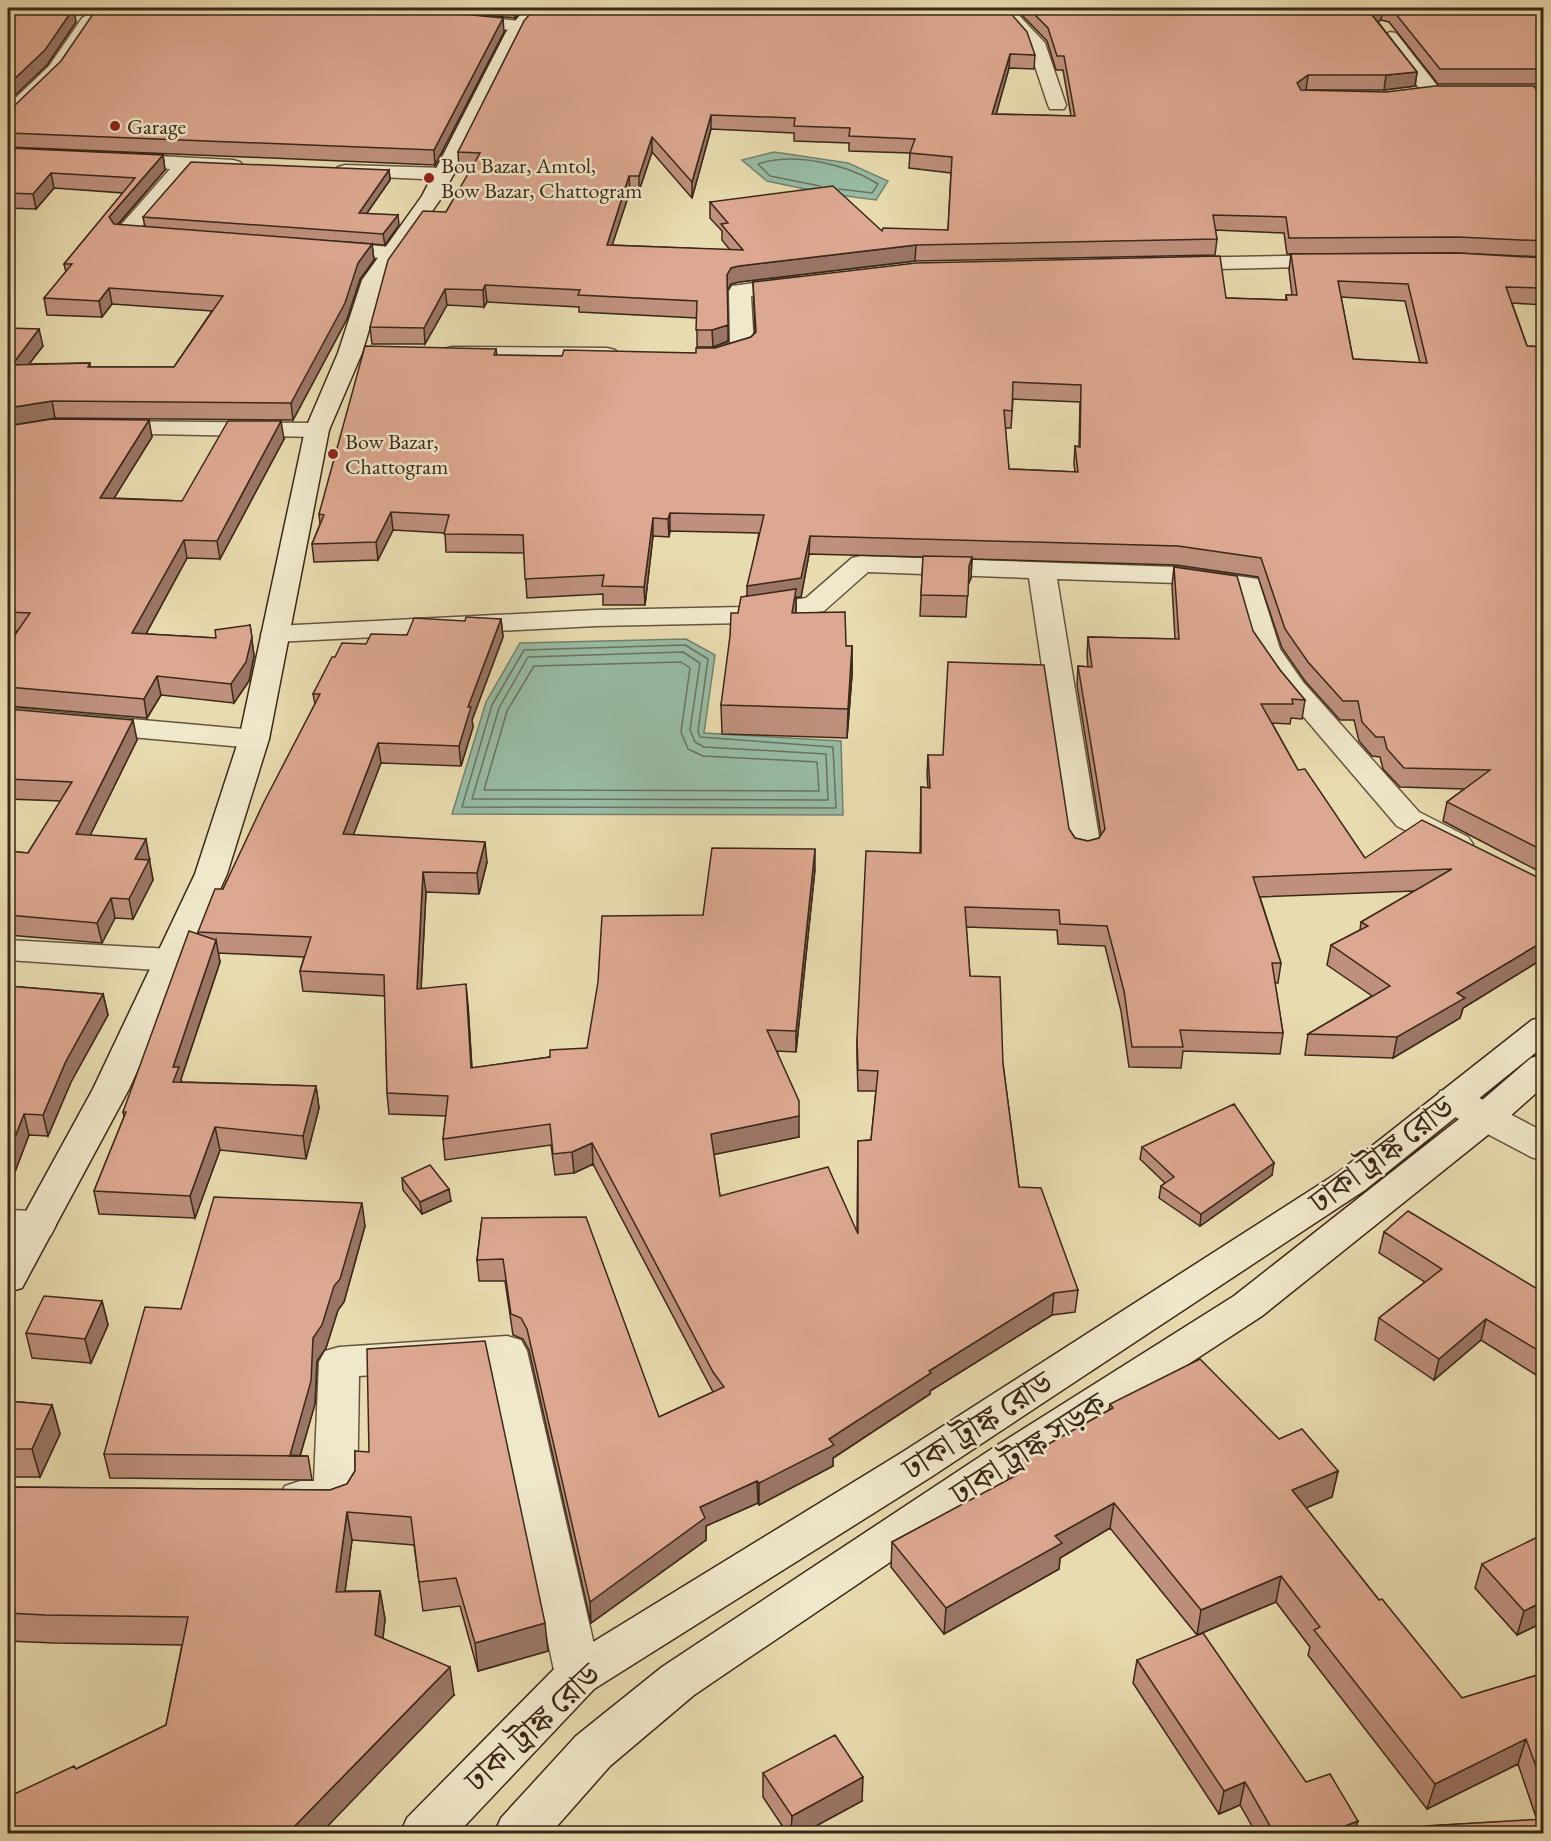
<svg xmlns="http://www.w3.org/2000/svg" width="1551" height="1841" viewBox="0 0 1551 1841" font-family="'EB Garamond','Noto Serif Bengali',serif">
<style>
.water{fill:#98bca5;stroke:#73816d;stroke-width:1.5}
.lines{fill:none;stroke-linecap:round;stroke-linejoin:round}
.shore{stroke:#6a725f;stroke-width:1.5}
.street-casing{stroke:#66553e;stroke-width:3}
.secondary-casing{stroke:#3b2819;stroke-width:3}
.street{fill:#f0e8cb;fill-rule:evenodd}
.secondary{fill:#f0e8cb;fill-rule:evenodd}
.wall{fill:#be907d;stroke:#3b2819;stroke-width:1.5;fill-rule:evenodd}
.shaded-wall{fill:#9b7666;stroke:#3b2819;stroke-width:1.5}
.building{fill:#dda891;stroke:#3b2819;stroke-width:1.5;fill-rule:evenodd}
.poi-dot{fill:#8f2418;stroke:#f0e8cb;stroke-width:2}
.labels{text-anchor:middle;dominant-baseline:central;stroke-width:5;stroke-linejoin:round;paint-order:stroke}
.far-poi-label{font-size:22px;fill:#3b2819;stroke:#f0e8cb;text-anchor:start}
.near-street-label{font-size:33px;fill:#3b2819;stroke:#f0e8cb}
</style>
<rect width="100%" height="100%" fill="#e8dbaf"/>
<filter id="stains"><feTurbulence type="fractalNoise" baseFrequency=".00333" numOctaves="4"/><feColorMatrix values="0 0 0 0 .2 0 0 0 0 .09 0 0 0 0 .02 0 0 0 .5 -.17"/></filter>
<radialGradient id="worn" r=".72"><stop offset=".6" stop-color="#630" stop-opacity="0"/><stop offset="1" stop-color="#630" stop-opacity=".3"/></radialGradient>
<!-- water -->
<path class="water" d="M774,152L848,163L888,181L876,200L824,193L767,181L742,160Z
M686,639L715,655L704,733L841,741L843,815L452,814L486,702L520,643Z"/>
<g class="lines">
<!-- shore -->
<path class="shore" d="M820,186L770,176L758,164C794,152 847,164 878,184L872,193L839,189
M685,645L708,659L698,731L700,737L833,747L836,808L462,807L492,705L524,650Z
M683,652L700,663L690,730L695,742L704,747L826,754L828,800L472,799L499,708L528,657Z
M681,662L690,668L681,732L688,749L703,756L817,762L819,791L484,790L507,711L534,666Z"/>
<defs>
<path id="street" d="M99,8H119L94,26L62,74L15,119L8,121V105L49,66L82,18Z
M995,8H1012L1045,43L1066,105L1064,109H1050L1048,105L1028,45Z
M459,15L520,21L529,26L520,31L453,24L450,20Z
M1390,32L1396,33L1439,88L1441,92L1439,96H1425L1381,37Z
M120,154L233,160L240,162L243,166L240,170H190L140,229L166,232L170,236L166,240L159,242L117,238L113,234L170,169L113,164L110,160L113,156Z
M345,165L444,168L451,170L454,174L451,178L444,180L338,175L335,171L338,167Z
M327,242L392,247L400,248L403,253L400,258L392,259L319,253L316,248L319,243Z
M1335,255L1343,256L1346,261L1343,266L1176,270L1168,269L1165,264L1168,259L1176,258Z
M799,277L807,279L810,284L807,289L751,296L754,347L750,352L707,363L699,361L695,356L699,351L730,343L729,291L732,286Z
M452,347L607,348L615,350L619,355L615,360L607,362L444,359L440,354L444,349Z
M105,421L317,423L326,425L329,430L326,435L317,437L96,433L93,428L96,423Z
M861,556L1176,567L1258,579L1280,649L1303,682L1419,812L1468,837L1473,844L1468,851L1457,854L1446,851L1397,826L1279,688L1252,649L1236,592L1176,583L1057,579L1101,849L1096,856L1085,859L1074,856L1069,849L1029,578L868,572L824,611L744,623L596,626L275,642L265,640L261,634L265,628L275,626L596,610L744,607L806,598L852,558Z
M8,708L254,730L265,733L269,739L265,745L254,748L8,726Z
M8,940L171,949L183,953L188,960L183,967L171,971L8,960Z
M1453,1088L1466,1091L1544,1132V1161L1531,1157L1440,1109L1435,1100L1440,1091Z
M8,1210L37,1211L51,1215L56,1225L51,1235L37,1239L8,1238Z
M507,1336L521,1340L527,1351L601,1675L594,1689L578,1695L562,1689L555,1675L490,1367L359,1376L357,1499L350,1511C329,1518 306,1517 285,1510L278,1498L285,1486L300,1481H314L319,1362L325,1351L339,1347Z"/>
<path id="secondary" d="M526,8H544L523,34L442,197L384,280L362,353L329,430L269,739L227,874L129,1089L22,1288L8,1292V1244L93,1089L195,874L239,739L305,430L338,353L362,280L422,196L506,32Z
M1544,1017V1046L1365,1190L931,1477L594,1689L457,1834H400L407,1818L562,1661L901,1453L1339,1172L1532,1020Z
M1544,1054V1086L1499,1126L1262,1316L1023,1472L694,1695L610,1766L550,1834H494L501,1818L576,1736L662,1667L993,1448L1234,1296L1473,1108L1531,1058Z"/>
</defs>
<!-- street casing -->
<use href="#street" class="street-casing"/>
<!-- secondary casing -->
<use href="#secondary" class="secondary-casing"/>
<!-- street -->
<use href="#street" class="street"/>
<!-- secondary -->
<use href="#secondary" class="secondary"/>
</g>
<!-- wall -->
<path class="wall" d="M8,8H96L93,9L69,8L76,22L47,65Z
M313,8H400L504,32L435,165L8,147V107L345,11L352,8L344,10Z
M413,8H524L515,18Z
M535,8L1035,55L1034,69L1009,68L996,114L1071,116L1063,70H1056L1047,41L1015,8H1544V84H1438L1389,22L1381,20L1378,22L1417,72L1415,86L1384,90H1306L1544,102V257L1455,253L1287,254L1284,233L1215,230L1217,239L1215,255L915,261L739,282L731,284L727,291L728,341L713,347H697V318L579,312V307L487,302L484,307L447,305L425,344H372L370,327L446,212L472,168H459L458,152ZM711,129L794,133V141L849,143V151L910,153L909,168L951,173L948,230L882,231L710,202V218L722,231V240L730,250L612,245L630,191H639L652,152L692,198Z
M8,148L163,155L165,170L118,225L145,227L143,217L389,170L390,180L367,213L399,225L385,245L275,237L372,244L374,260L360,279L347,319L293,420L55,418L8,426L152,437L114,498L182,501L284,439L220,559L187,558L146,634L216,638L250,625L254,656L249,681L234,703L161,695L147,718L8,706V645L17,631H8V328L43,346L29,364L90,363V367H174L212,311L112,304L102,317L47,315L44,298L66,272L64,264L123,193L54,188L36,209L8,208Z
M1291,254L1544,258V305L1512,303L1527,346L1544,347V874L1443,821L1447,802L1464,789L1400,787L1383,769L1380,757L1372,756L1359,741L1354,720H1340L1305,681L1282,648L1258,577L1176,565L972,559L971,578L968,585L966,617L920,616L923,557L809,554L801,597H796V613L846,646H852V675L847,738L722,734L721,705L738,613L747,597L759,533L670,531L669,537L653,536L645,605H603V594L527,598L524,553L446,552L445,533L393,530L378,560L314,562L312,544L320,524L319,514L496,349L497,355L562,356L696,353L715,348L751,337L755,332L753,282L1286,300V295H1292L1289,270ZM1341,297L1405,301L1420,363L1353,359ZM1013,399L1080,402L1079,447L1075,446L1074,464L1075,472L1009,469L1005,428H1011Z
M1174,567L1253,631L1280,670L1305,700L1302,719L1291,718L1290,724L1272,723L1298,770L1365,858L1537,877L1544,879V958L1463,1008L1460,1018L1393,1058L1305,1055L1308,1034L1372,996L1327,965L1331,945L1360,930L1361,922L1415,891L1260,897L1281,963L1278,983H1275L1283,1033L1280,1054L1183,1051L1181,1068L1129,1067L1121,1011L1105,946L1058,944L1057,930L966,927L970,976L1003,1064L1019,1187L1078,1290L1075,1312L1052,1315L930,1391V1394L833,1458V1466L759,1505L758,1503L706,1526V1540L591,1623L529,1350L523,1339L513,1335L505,1281H479L477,1260L482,1218L659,1417L713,1392L593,1164L574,1173L555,1175L551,1145L445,1160L443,1139L446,1116L389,1114L387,1093L385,996L303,991L300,971L304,957L218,953L220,962L181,1079L182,1082L316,1086L319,1108L306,1159L220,1150L195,1218L99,1214L94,1191L124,1117L123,1112L199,935L198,932L223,889L315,704L313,694L335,657L366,644L465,621L501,619L503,637L472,720L473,727L461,766L381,763L353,835L487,862L479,894L426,892L421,988L468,1005L472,1068L550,1057L587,1048L703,915L815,869L796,1052L777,1051L799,1137L714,1154L720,1196L857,1232L858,1141L871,1140L876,1091H858L857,1059V1039L920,853L921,787L928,788L927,775L928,755L1069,829L1075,838L1088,841L1099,838L1101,835L1077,685L1078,666L1088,667L1087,656L1088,637L1175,639L1172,585Z
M8,709L137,740L90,835L150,859L149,861L153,880L133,919L115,918L102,943L8,935V851L28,853L61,801L8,799Z
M8,986L103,994L108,1015L71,1082L48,1136L29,1135L8,1190Z
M1142,1147L1272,1175L1200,1226L1159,1198L1161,1186L1165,1183L1140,1159Z
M402,1178L451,1201L422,1214L403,1190Z
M365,1226L344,1302L338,1310L326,1348L317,1361L315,1404L300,1456H308L312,1480L110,1478L104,1454L181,1309Z
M1384,1232L1544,1293V1380L1481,1340L1434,1380L1375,1340L1379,1318L1425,1282L1379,1253Z
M102,1301L108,1325L91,1363L32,1358L26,1333Z
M8,1401L52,1405L60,1434L40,1477H8Z
M1110,1404L1279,1439L1338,1471L1332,1497L1306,1508L1379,1600L1462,1698L1544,1673V1833H1424L1426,1826L1537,1820L1518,1764L1427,1809L1308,1655L1310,1647L1276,1602L1197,1635L1110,1528L1060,1558L1059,1569L944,1634L891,1567L892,1542L1008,1480L1009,1466L1109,1410Z
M355,1451L548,1651L478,1671L460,1606L423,1611L414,1545L352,1540L345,1591H380L385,1619L383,1638L454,1695L76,1769L166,1725L182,1645L54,1643L8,1641V1487L330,1490L347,1484L355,1471Z
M1482,1564L1544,1622L1517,1635L1475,1588Z
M1137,1660L1306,1782L1355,1833H1256L1240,1805L1219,1814L1133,1683Z
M763,1773L862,1801L803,1833H787L763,1797Z"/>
<!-- shaded-wall -->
<path class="shaded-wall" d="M74,8L76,22L47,65L8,102V85Z
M514,8H524L515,18Z
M1381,8H1383L1381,20L1371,25L1373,11Z
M503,18L504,32L435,165L434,150Z
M1010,54L1009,68L992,129V114Z
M1417,72L1415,86L1384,90L1386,75Z
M1308,75L1306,90L1295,97L1297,83Z
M711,115V129L692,198V182Z
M652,137V152L639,191V176Z
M163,155L165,170L111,232L109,217Z
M389,170L390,180L360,223L359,213Z
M51,173L54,188L36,209L33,194Z
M629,176L630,191L607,261V245Z
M398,215L399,225L385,245L383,234Z
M372,244L374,260L360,279L347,319L293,420L291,403L358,263Z
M916,245L915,261L739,282L731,284L727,291V275L731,268L739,266Z
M485,285L487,302L484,307L483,290Z
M109,288L112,304L102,317L99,301Z
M445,289L447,305L425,344L424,328Z
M728,325V341L713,347L712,330Z
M39,329L43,346L15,382L12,365Z
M52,401L55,418L8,426V408Z
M149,420L152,437L103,516L100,498Z
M281,421L284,439L220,559L217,541Z
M391,512L393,530L378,560L376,542Z
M670,513V531L669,537L668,519Z
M653,518V536L645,605L644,587Z
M810,536L809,554L801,597H796V617L747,604V586Z
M184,540L187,558L136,652L132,633Z
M972,557L971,578L967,587L969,566Z
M501,619L503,637L472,720L473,727L461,766L459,746L468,707Z
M250,625L254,656L249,681L234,703L231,684Z
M852,646V675L847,738L848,709Z
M157,676L161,695L147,718L144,699Z
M133,720L137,740L81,854L76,834Z
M378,743L381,763L346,854L343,834Z
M146,839L153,880L133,919L129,899L135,859Z
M485,842L487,862L479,894L477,873Z
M815,849V869L796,1052V1031Z
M423,872L426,892L420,1009L417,989Z
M111,898L115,918L102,943L97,923Z
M216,940L220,962L181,1079L183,1089L173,1082V1067Z
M1544,941V958L1463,1008L1460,1018L1393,1058L1397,1037L1457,993Z
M466,984L468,1005L473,1089L471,1068Z
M103,994L108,1015L71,1082L48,1136L43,1115L66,1061Z
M316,1086L319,1108L306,1159L303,1136Z
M24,1114L29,1135L8,1190V1155Z
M799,1116V1137L712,1155L711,1134Z
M215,1127L220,1150L195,1218L190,1196Z
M592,1143L593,1164L574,1173L572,1152Z
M1274,1163L1272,1175L1200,1226L1201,1214Z
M449,1189L451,1201L422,1214L420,1202Z
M362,1203L365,1226L344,1302L338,1310L326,1348L317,1361L315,1404L300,1456H290L313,1338Z
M1054,1293L1052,1315L930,1391V1394L833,1458V1466L759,1505V1483L829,1439L929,1371Z
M102,1301L108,1325L91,1363L85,1339Z
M1486,1319L1481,1340L1434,1380L1439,1359Z
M52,1405L60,1434L40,1477L32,1449Z
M1338,1471L1332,1497L1287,1516L1292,1490Z
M757,1481L758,1503L706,1526V1540L591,1623L590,1602L700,1507Z
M1114,1503L1110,1528L1060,1558L1059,1569L944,1634L946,1608L1055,1536Z
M347,1512L352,1540L341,1620L336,1592Z
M1281,1576L1276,1602L1197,1635L1201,1610Z
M380,1591L385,1619L380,1664L375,1635Z
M1544,1601V1622L1517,1635L1524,1611Z
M545,1623L548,1651L478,1671L475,1643Z
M450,1667L454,1695L321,1833H288Z
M1526,1739L1518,1764L1427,1809L1435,1784Z
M863,1777L862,1801L803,1833H791L792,1816Z
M1245,1782L1240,1805L1219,1814L1224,1791Z
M1358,1821L1355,1833H1331L1332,1831Z"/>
<!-- building -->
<path class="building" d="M8,8H74L45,50L8,85Z
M102,8H304L345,11L352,8H400L503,18L434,150L8,133V107L14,106L61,61L93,14Z
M535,8H1006L1027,32L1035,55L1010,54L992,114L1075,116L1064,56H1057L1048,28L1028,8H1381L1373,11L1372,15L1417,72L1386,75H1308L1297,83L1301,90L1386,92L1435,86H1534L1544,102V241L1458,237L1289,238L1286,217L1213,215L1217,239L916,245L739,266L731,268L727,275L728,325L712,330H696L697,301L578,295L580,290L485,285L483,290L445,289L424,328L370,327L388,260L423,211L446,212L480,153L458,152L524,21ZM711,115L795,118L794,126L850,128L849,136L915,139L910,153L952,157L948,230L883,228L882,231L833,186L710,202L728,223L721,224L743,250L607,245L629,176H639L652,137L692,182Z
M1389,8H1544V69H1440L1391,8Z
M8,148L163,155L109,217L114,224L372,244L358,263L345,303L291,403L52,401L8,408V328L39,329L12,365L90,363L88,367H174L223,296L109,288L99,301L44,298L72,264H64L135,178L51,173L33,194L8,193Z
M191,162L389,170L359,213L398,215L383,234L143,217Z
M1458,253L1544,258V288L1506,287L1527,346L1544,347V851L1447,802L1490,770L1404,768L1387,749L1384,737H1376L1362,722L1358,701H1343L1308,662L1285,629L1261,558L1178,546L810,536L801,578L747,586L764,515L670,513L668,519L653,518L644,587L602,586L604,575L525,579L523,535L444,534L449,515L391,512L376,542L312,544L324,515L319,514L365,346L496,349L494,355L562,356L564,350L696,353V348H715L751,337L756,332L753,282L916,263L1220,256L1226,298L1287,300L1286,295H1297L1291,254ZM1338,281L1408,284L1427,363L1353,359ZM1013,382L1081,385L1080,447L1075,446L1078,472L1009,469L1004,410L1012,411Z
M52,419L149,420L100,498L182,501L228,421H281L217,541L184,540L132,633L216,638L215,630L250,625L252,637L246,662L231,684L157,676L144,699L8,687V645L30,613L8,612V426Z
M923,556L972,557L969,566L968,596L921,595Z
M1174,567L1237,576L1253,631L1280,670L1305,700L1292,699L1293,704H1261L1298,770L1305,769L1365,858L1422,820L1537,877L1544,879V941L1457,993L1465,998L1397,1037L1308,1034L1390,986L1331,945L1368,926L1361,922L1452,869L1253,877L1281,963H1272L1283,1033L1180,1030L1183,1047H1132L1124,991L1107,926L1060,924L1059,910L965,907L970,976L1000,977L1003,1064L1019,1187L1041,1188L1078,1290L1054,1293L929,1371L931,1373L829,1439L834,1445L759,1483L757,1481L700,1507L705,1518L590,1602L527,1329L521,1318L511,1314L503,1259L477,1260L482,1218L586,1217L659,1417L724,1387L713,1372L592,1143L572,1152L553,1154L550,1124L443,1139L448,1096L387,1093L384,975L300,971L311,937L198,932L215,889H223L264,802L320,694H313L332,657H335L342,643L366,644L371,634L407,635L414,618L465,621L466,617L501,619L468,707H471L459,746L378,743L343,834L485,842L477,873L423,872L417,989L466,984L471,1068L550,1057V1050L587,1048L598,982L602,916L703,915L712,848L815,849L796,1031L767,1030L799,1101V1116L711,1134L720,1196L828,1167L858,1234V1141L871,1140L878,1071L858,1070L857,1039L866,851L921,853V787L930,788L928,755H943L948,662L1044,665L1069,829L1075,838L1088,841L1099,838L1105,829L1078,666L1092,667L1088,637L1179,639Z
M796,589L792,613L845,612L846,646H852L848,709L721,705L730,636L731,613H738L741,597Z
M8,709L133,720L76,834L146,839L135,859L149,860L129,899L111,898L97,923L8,915V851L28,853L72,782L8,779Z
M189,931L216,940L173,1067H179L173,1082L316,1086L303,1136L215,1127L190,1196L94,1191L126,1112H123Z
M8,986L103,994L66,1061L43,1115L24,1114L8,1155Z
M1234,1104L1274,1163L1201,1214L1161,1186L1174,1177L1142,1147Z
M430,1165L449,1189L420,1202L402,1178Z
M214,1197L362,1203L340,1279L334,1286L322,1325L313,1338L311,1381L290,1455L308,1456L104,1454L145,1307L181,1309Z
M1408,1211L1544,1293V1354L1486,1319L1439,1359L1379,1318L1442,1269L1384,1232Z
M44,1296L102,1301L85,1339L26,1333Z
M485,1341L545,1623L475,1643L456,1578L419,1582L411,1517L347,1512L336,1592L380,1591L375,1635L450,1667L288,1833H8V1797L74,1766L76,1769L166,1725L188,1617L45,1615L8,1613V1487L330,1490L347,1484L355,1471V1451L369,1452L367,1349Z
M1200,1359L1279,1439L1302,1429L1338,1471L1292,1490L1379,1600L1382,1599L1462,1698L1544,1673V1788L1526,1739L1435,1784L1314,1630L1320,1627L1281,1576L1201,1610L1114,1503L1055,1536L1062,1543L946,1608L892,1542L1017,1475L1009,1466L1113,1408L1110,1404Z
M8,1401L52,1405L32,1449H8Z
M1544,1534V1601L1524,1611L1482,1564Z
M1203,1633L1306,1782L1330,1774L1358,1821L1332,1831L1333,1833H1274L1245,1782L1224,1791L1137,1660Z
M835,1735L863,1777L792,1816L763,1773Z
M1544,1819V1833H1428L1426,1826Z"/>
<!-- markers -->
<g class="poi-dot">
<circle cx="115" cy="126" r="6"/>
<circle cx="429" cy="178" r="6"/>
<circle cx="333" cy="454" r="6"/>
</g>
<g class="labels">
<!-- far-poi labels -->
<g class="far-poi-label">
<text x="127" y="126">Garage</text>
<text x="441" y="165">Bou Bazar, Amtol,<tspan x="441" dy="25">Bow Bazar, Chattogram</tspan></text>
<text x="345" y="441">Bow Bazar,<tspan x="345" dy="25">Chattogram</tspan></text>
</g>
<!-- near-street labels -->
<g class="near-street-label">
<text transform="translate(1381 1154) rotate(-37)">ঢাকা ট্রাঙ্ক রোড</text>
<text transform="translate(977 1425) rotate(-33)">ঢাকা ট্রাঙ্ক রোড</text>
<text transform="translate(1028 1448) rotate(-33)">ঢাকা ট্রাঙ্ক সড়ক</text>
<text transform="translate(532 1727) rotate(-43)">ঢাকা ট্রাঙ্ক রোড</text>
</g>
</g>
<!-- margin -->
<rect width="1551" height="1841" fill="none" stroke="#e8dbaf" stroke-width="30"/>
<rect x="9" y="9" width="1533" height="1823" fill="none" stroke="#3b2819" stroke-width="3"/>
<rect x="15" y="15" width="1521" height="1811" fill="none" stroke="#3b2819" stroke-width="1.5"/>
<rect width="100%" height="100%" filter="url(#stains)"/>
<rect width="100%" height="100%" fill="url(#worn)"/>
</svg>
